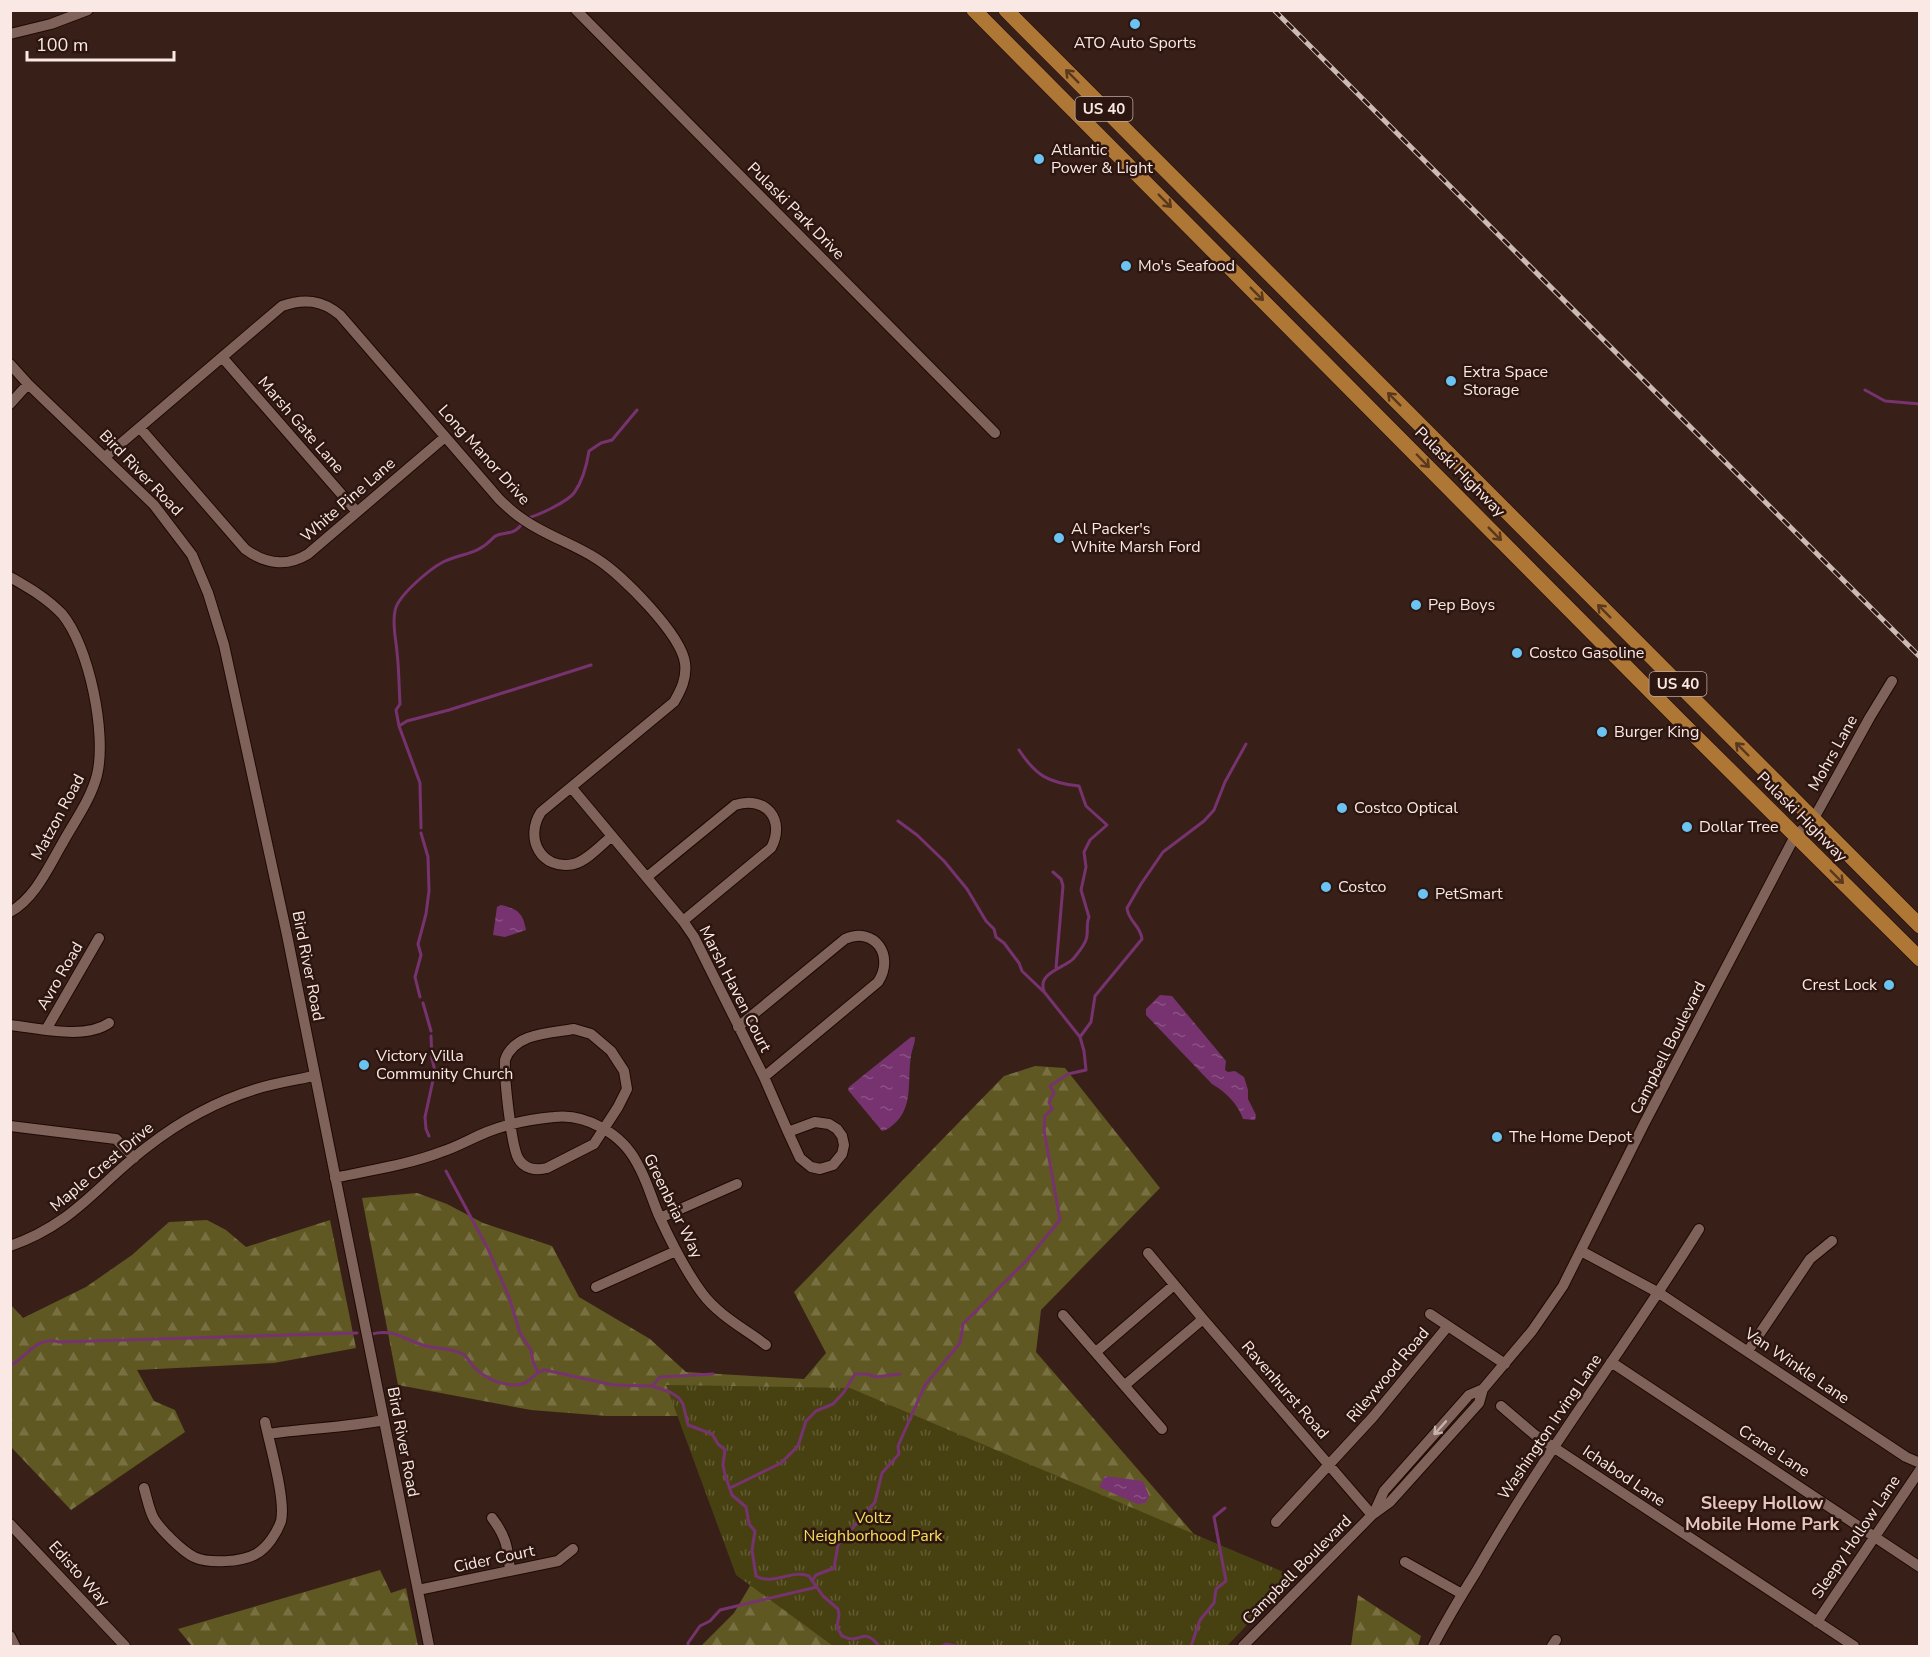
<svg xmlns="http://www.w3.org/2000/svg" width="1930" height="1657" viewBox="0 0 1930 1657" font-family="'Nunito Sans',sans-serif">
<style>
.forest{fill:url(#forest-firs)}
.park{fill:url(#park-tufts)}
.water{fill:url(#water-ripples)}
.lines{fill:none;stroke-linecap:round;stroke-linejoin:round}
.stream{stroke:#76336f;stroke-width:3}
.minor-casing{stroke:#1e0904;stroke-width:12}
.highway-casing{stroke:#1e0904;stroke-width:16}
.minor{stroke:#7f625a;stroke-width:10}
.highway{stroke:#ae7735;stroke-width:15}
.rail-casing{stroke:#ccbab4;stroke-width:5}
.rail{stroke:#2d1610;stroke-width:3;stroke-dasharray:9;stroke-linecap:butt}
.oneway{stroke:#5a381d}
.oneway2{stroke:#c8b2ac}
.poi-dot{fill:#6bc3f2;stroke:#2d1610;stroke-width:2}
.labels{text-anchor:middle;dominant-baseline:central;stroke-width:5;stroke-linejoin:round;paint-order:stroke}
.shield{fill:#2d1610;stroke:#bca9a4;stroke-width:1.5}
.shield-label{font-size:15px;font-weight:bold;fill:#f9e8e3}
.poi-label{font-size:16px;fill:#f9e8e3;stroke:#2d1610;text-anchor:start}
.street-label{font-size:16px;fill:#f9e8e3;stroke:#2d1610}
.park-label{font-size:16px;fill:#f5e15b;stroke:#2d1610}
.neighbourhood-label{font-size:18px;font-weight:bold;fill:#e6c5bc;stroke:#2d1610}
</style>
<defs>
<pattern id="forest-firs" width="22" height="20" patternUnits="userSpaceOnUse" patternTransform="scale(1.5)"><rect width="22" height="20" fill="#605822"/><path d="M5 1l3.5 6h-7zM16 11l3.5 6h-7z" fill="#787042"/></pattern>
<pattern id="park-tufts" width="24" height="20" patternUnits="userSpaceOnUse" patternTransform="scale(1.5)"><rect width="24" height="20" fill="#474112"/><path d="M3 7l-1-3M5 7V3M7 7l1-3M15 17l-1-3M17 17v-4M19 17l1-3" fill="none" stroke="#625c34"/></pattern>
<pattern id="water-ripples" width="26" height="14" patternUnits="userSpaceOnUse" patternTransform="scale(1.5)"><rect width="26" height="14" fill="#76336f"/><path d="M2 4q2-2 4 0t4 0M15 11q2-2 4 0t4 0" fill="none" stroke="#8a5183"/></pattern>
</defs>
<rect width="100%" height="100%" fill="#382019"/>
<!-- forest -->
<path class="forest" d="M1035,1066L1065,1068L1160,1188L1041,1310L1036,1352L1245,1593L1223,1646H701L734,1613L754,1579L683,1416H607L531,1410L398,1385L362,1198L417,1193L447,1204L483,1223L552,1246L579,1297L650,1339L686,1372L804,1379L826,1353L794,1292L1004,1076Z
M207,1220L226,1230L246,1247L330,1220L356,1348L274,1363L137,1370L154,1401L175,1410L185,1432L71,1510L11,1447V1305L23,1318L86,1287L132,1255L169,1222Z
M380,1570L391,1593L406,1588L418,1646H192L178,1629Z
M1358,1595L1421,1636L1418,1646H1351Z"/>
<!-- park -->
<path class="park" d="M666,1385L850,1388L1293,1576L1227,1646H833L736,1575Z"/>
<!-- water -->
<path class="water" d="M501,905C517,909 523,912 526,930L505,937L493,935L497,907Z
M1160,995L1172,996L1226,1061L1225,1070L1228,1072L1235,1071L1244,1077L1248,1090V1099L1256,1115L1255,1120L1243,1119C1238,1104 1226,1092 1212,1084L1146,1015V1009Z
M911,1037H915C915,1044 912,1049 911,1056C907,1080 914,1107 894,1124C889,1128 887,1130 882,1131L848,1090L849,1087Z
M1105,1476L1143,1481L1149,1496L1146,1503L1137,1504L1099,1487Z"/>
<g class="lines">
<!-- stream -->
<path class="stream" d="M1865,390L1885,401L1920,404
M527,518C538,516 568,501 574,493C582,482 587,464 589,451L601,443L612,440L637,410
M399,726L407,721L449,710L591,665
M1019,750C1036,776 1049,783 1079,786L1086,806L1107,825L1090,840L1084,852L1086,867L1081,890L1089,917C1086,924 1088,928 1087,935C1087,943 1078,953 1073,959C1064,968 1037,973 1044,991
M421,828L420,783L399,726L396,710L400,704C399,687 399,669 397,652C396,639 392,624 395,611C397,596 430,569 443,562C462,553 477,555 492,539C500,529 513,539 523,522
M1053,872L1061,879L1063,886L1056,968
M420,997L415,977L421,955L418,944L426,914L429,891L428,857L421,833
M423,1003L431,1031
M1080,1037L1091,1022L1095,996L1142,939C1141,926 1128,921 1127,908L1141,884L1163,852L1204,821L1214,810L1225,782L1246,744
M429,1136L426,1129L425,1117L435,1071L432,1059L431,1036
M446,1171L488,1249L509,1297L520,1333L531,1350L533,1362L538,1372
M372,1334C379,1332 384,1332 391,1333C403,1336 414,1343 426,1346C438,1349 452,1348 463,1354C469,1358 470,1364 475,1368C485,1378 499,1384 513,1385C531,1386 532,1372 545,1370L613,1385L652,1386L670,1392L679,1398L683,1404L688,1425L712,1434L718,1444L725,1450L723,1465L725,1475L732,1495L746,1507L749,1524L755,1531L752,1550L756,1576C773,1586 792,1569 809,1576L823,1596L838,1609L839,1615L837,1627L842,1636C862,1646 862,1625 879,1646
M10,1366C27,1357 37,1335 59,1342L357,1333
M652,1386L660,1377L713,1374
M730,1488L781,1463L798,1446L806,1421L816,1411L833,1404L844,1392L855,1374H867L876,1377L900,1374
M812,1581L816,1575L834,1568L838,1545L875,1502L882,1473L899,1454L898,1446L925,1385L960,1343L963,1324L1027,1260L1060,1220L1044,1130L1045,1116L1052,1109L1049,1102L1054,1093L1050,1086L1068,1074L1086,1070L1084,1051L1080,1037L1045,993L1022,971L1019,963L1004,943L996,937L994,929L986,921L967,889L944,861L917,835L898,821
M688,1646V1643L700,1626L710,1621L720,1610L817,1587
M942,1646L946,1644L957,1646
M1191,1646L1200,1620L1214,1603L1216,1589L1226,1581L1214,1517L1225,1508"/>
<defs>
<path id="minor" d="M576,10L995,433
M10,34L51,24L88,10
M222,357L357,512
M10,364L28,384L154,505L192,555L208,593L224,645L287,935L429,1646
M10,404L28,384
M140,428L245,549C265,564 287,567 308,554L445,437
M105,457L282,306C304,298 322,300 340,315L499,499C507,507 515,514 524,520C547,536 574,544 597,559C622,575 681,634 685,663C687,678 681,690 674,702L541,812C524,838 541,871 574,864C588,860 601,845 612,836
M10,577C29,588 47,598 62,614C89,646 107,734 97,775C91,799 74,822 62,844C48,868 35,898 10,912
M571,787L683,921L694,937L764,1077L788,1132L800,1158L811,1167L820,1169L833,1165L842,1154L844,1145L842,1136L837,1129L829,1124L815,1122L788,1132
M647,877L735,805C766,795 786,820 771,848L683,921
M10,1025C39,1028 85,1040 109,1023
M738,1027L845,939C875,926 895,956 878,982L764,1077
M47,1028L99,938
M574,1029L591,1034L611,1051L624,1071L627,1089L618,1107L594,1144L547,1168C536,1171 524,1169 518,1158C511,1144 504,1077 505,1060C514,1033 550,1033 574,1029Z
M10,1126L116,1139L134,1158
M335,1178C370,1170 407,1165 441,1152C457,1147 472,1138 487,1132C507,1124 532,1119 554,1117C586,1113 622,1134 637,1163C647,1180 652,1200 660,1218C672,1244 685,1270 702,1293C718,1315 745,1329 766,1345
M660,1218L737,1184
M10,1246C74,1224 97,1185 147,1147C179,1122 217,1101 256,1089C275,1083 295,1080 314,1076
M1581,1251L1659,1293L1906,1457L1920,1463
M1148,1253L1203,1319L1372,1515
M596,1287L676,1251
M1430,1314L1505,1364
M1063,1315L1162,1429
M1748,1351L1810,1259L1832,1241
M1096,1352L1174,1285
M1611,1362L1920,1567
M1125,1385L1203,1319
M1501,1406L1535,1435L1854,1646
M268,1434C306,1428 345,1428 384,1420
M144,1488C147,1498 149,1510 154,1519C161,1530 182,1551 194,1557C209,1564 242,1562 256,1554C267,1548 277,1533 281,1521C286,1500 270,1446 265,1422
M1374,1513L1384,1491L1469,1395L1483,1389
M492,1518C506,1536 508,1548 510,1571
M1276,1522L1373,1417L1448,1326
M10,1524L125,1646
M1405,1562L1462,1594
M418,1590L558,1561L573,1549
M1817,1622L1920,1470
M10,1636L15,1646
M1243,1646L1372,1515L1390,1502L1479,1403L1483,1389L1532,1331L1563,1286L1644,1124L1795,836L1813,820L1870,717L1892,681
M1433,1646C1446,1621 1461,1596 1476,1572C1544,1453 1627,1345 1699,1229
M1552,1646L1556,1640"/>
<path id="highway" d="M974,10L1679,720L1920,959
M1006,10L1920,926"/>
</defs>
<!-- minor casing -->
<use href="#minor" class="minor-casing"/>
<!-- highway casing -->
<use href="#highway" class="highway-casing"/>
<!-- minor -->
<use href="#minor" class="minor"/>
<!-- highway -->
<use href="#highway" class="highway"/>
<defs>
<path id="rail" d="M1274,10L1920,657"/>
</defs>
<!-- rail casing -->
<use href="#rail" class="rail-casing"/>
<!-- rail -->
<use href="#rail" class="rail"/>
</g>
<!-- one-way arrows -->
<defs><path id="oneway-shaft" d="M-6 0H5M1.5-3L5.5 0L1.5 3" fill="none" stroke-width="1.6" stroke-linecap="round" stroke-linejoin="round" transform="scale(1.5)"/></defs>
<g class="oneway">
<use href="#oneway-shaft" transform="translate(1072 76) rotate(-135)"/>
<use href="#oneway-shaft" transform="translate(1165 201) rotate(45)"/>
<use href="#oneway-shaft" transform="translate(1257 294) rotate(45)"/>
<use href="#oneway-shaft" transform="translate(1394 399) rotate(-135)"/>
<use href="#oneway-shaft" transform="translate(1423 461) rotate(46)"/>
<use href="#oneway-shaft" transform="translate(1495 534) rotate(45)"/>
<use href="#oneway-shaft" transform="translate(1604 611) rotate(-135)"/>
<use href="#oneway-shaft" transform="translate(1742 749) rotate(-135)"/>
<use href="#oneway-shaft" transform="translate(1837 877) rotate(45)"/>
</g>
<use class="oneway2" href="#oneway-shaft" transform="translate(1440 1428) rotate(132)"/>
<!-- markers -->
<g class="poi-dot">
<circle cx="1135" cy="24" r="6"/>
<circle cx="1039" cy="159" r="6"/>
<circle cx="1126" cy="266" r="6"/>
<circle cx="1451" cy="381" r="6"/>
<circle cx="1059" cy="538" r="6"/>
<circle cx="1416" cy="605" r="6"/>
<circle cx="1517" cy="653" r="6"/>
<circle cx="1602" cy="732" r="6"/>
<circle cx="1342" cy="808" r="6"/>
<circle cx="1687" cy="827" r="6"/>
<circle cx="1326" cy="887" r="6"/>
<circle cx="1423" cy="894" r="6"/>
<circle cx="1889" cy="985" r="6"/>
<circle cx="364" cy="1065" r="6"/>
<circle cx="1497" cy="1137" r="6"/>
</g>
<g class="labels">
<!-- shield labels -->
<g class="shield">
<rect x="1075.5" y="97" width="57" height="24" rx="4.5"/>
<rect x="1649.5" y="672" width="57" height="24" rx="4.5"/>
</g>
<g class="shield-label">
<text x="1104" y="109">US 40</text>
<text x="1678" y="684">US 40</text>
</g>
<!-- poi labels -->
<g class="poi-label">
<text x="1135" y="43" text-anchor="middle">ATO Auto Sports</text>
<text x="1051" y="150">Atlantic<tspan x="1051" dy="18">Power &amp; Light</tspan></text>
<text x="1138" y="266">Mo's Seafood</text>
<text x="1463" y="372">Extra Space<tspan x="1463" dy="18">Storage</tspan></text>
<text x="1071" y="529">Al Packer's<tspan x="1071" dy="18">White Marsh Ford</tspan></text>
<text x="1428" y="605">Pep Boys</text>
<text x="1529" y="653">Costco Gasoline</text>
<text x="1614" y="732">Burger King</text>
<text x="1354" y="808">Costco Optical</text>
<text x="1699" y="827">Dollar Tree</text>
<text x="1338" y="887">Costco</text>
<text x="1435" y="894">PetSmart</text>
<text x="1877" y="985" text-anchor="end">Crest Lock</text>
<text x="376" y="1056">Victory Villa<tspan x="376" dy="18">Community Church</tspan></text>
<text x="1509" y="1137">The Home Depot</text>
</g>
<!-- street labels -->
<g class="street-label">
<text transform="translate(796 211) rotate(45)">Pulaski Park Drive</text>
<text transform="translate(301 425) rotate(49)">Marsh Gate Lane</text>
<text transform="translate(484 455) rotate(48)">Long Manor Drive</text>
<text transform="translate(1460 472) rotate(45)">Pulaski Highway</text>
<text transform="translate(141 473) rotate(46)">Bird River Road</text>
<text transform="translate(348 500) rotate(-41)">White Pine Lane</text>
<text transform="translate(1833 753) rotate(-61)">Mohrs Lane</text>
<text transform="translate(58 817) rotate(-62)">Matzon Road</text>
<text transform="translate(1802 817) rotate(45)">Pulaski Highway</text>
<text transform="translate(308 966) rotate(79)">Bird River Road</text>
<text transform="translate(60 976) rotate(-60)">Avro Road</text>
<text transform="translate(735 989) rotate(63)">Marsh Haven Court</text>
<text transform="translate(1668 1048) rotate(-63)">Campbell Boulevard</text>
<text transform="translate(102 1167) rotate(-40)">Maple Crest Drive</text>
<text transform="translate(673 1206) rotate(64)">Greenbriar Way</text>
<text transform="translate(1797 1366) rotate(34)">Van Winkle Lane</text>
<text transform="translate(1388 1375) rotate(-50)">Rileywood Road</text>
<text transform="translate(1285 1390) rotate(49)">Ravenhurst Road</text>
<text transform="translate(1550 1427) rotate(-56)">Washington Irving Lane</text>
<text transform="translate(403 1442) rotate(79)">Bird River Road</text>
<text transform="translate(1774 1451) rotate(33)">Crane Lane</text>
<text transform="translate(1624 1476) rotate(34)">Ichabod Lane</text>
<text transform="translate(1856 1537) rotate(-56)">Sleepy Hollow Lane</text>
<text transform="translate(494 1559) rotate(-12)">Cider Court</text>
<text transform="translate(1297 1570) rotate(-45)">Campbell Boulevard</text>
<text transform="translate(79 1574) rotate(48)">Edisto Way</text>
</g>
<!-- park labels -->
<g class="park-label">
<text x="873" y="1518">Voltz<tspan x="873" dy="18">Neighborhood Park</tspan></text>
</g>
<!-- neighbourhood labels -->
<g class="neighbourhood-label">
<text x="1762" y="1503">Sleepy Hollow<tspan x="1762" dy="21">Mobile Home Park</tspan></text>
</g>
</g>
<!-- border -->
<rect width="1930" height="1657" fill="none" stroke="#f9e8e3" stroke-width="24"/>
<!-- scale -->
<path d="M27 51v9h147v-9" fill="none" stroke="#f9e8e3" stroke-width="3"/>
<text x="36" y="51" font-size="18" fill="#f9e8e3" stroke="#2d1610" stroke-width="4.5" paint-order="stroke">100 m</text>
</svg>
